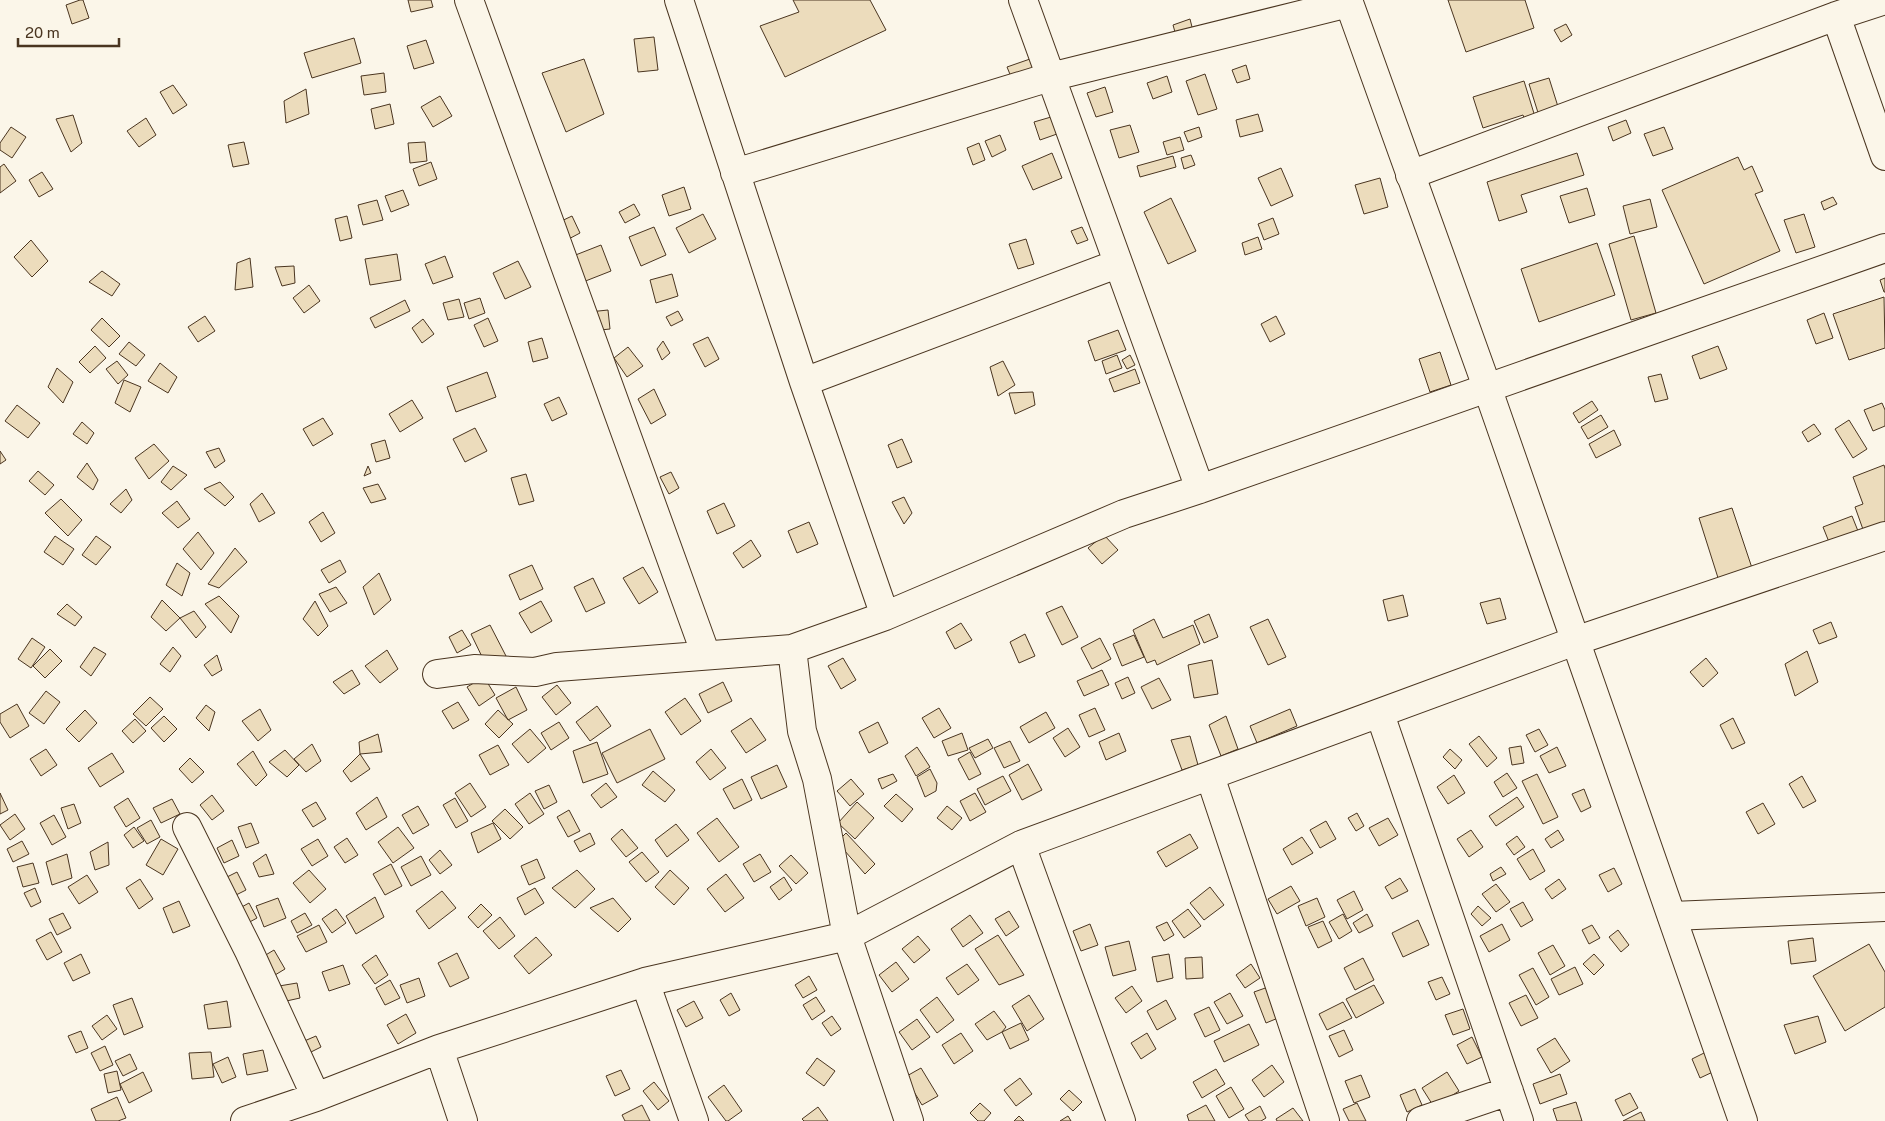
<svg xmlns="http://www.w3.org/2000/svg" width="1885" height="1121" viewBox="0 0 1885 1121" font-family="'Public Sans',sans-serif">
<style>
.building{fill:#ecdcbc;stroke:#4a3520}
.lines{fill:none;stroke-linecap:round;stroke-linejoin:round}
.street-casing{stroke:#4a3520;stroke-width:30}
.secondary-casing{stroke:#4a3520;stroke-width:30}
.street{stroke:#fbf6e9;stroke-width:28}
.secondary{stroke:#fbf6e9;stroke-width:28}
</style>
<rect width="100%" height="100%" fill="#fbf6e9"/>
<!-- building -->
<path class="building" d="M80,0H83L89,18L72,24L66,5Z
M408,0H431L433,7L411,12Z
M793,0H870L886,30L785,77L760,26L799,12Z
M1448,0H1525L1534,28L1466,52Z
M1190,19L1194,35L1177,39L1173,25Z
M1566,24L1572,35L1561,42L1554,30Z
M654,37L658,70L638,72L634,39Z
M354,38L361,63L312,78L304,53Z
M426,40L434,63L414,69L407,46Z
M584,59L604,114L566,132L542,73Z
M1030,59L1037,75L1014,84L1007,67Z
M1246,65L1250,79L1237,83L1232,70Z
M384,73L386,92L364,95L361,76Z
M1205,74L1217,109L1198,115L1186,81Z
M1167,76L1172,92L1153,99L1147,83Z
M1549,78L1560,113L1540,119L1529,84Z
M1524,81L1536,120L1526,123L1523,115L1483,128L1473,97Z
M173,85L187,105L173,114L160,92Z
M1105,87L1113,112L1096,117L1087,93Z
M306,89L309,114L286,123L284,101Z
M440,96L452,116L433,127L421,107Z
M390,104L394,124L375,129L371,109Z
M1258,114L1263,131L1240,137L1236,120Z
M73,115L82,143L71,152L56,119Z
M1051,117L1057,134L1040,140L1034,122Z
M146,118L156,135L139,147L127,131Z
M1626,120L1631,133L1613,141L1608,127Z
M1130,125L1139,152L1119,158L1110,130Z
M11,127L26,137L12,158L0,150V143Z
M1199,127L1202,137L1188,142L1184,132Z
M1664,127L1673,149L1653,156L1644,134Z
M1000,135L1006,150L992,157L985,141Z
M1180,137L1184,150L1167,155L1163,142Z
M244,142L249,164L233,167L228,145Z
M425,142L427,161L410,163L408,143Z
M979,143L985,160L973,165L967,148Z
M1052,153L1062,178L1033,190L1022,166Z
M1577,153L1584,175L1521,195L1527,212L1499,221L1487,182Z
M1191,155L1195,165L1184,169L1181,158Z
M1173,156L1176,167L1140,177L1137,166Z
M1738,157L1744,170L1752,166L1763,191L1755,194L1780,251L1704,284L1662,190Z
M431,162L437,179L419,186L413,169Z
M4,164L16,181L0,193V167Z
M1281,168L1293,196L1271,206L1258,178Z
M42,172L53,189L39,197L29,180Z
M1380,178L1388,207L1364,214L1355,185Z
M684,187L691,209L669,216L662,195Z
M1587,188L1595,215L1569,223L1560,196Z
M403,190L409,205L391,212L385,196Z
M1833,197L1837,204L1824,210L1821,202Z
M1171,198L1196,251L1168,264L1144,212Z
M1650,199L1657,227L1630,234L1623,206Z
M377,200L383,220L363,225L358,205Z
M634,204L640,215L625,223L619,212Z
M703,214L716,239L689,253L676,228Z
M1804,214L1815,247L1796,253L1784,220Z
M347,216L352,238L340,241L335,219Z
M572,216L580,233L563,242L555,224Z
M1273,218L1279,234L1264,240L1258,224Z
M654,227L666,255L641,266L629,237Z
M1082,227L1088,240L1077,244L1071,231Z
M1634,236L1656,313L1631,320L1609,244Z
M1258,237L1262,249L1245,255L1242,243Z
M1026,239L1034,264L1018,269L1009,244Z
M31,240L48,261L32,277L14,257Z
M1597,243L1615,295L1539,322L1521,269Z
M601,245L611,271L583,282L573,256Z
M397,254L401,280L370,285L365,259Z
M445,256L453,277L433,284L425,264Z
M250,258L253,287L235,290L237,263Z
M518,261L531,287L505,299L493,273Z
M294,266L295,283L282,286L275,267Z
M102,271L120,284L112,296L89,282Z
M672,274L678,296L656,303L650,280Z
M1885,278V292H1884L1880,280Z
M309,285L320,301L304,313L293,298Z
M1884,297L1885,348L1849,360L1833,314Z
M480,298L485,313L469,319L464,303Z
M459,299L464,317L448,320L443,303Z
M405,300L410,311L375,328L370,318Z
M608,310L610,329L591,331L589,312Z
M678,311L683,320L671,326L666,317Z
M1824,313L1833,338L1816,344L1807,320Z
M205,316L215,331L198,342L188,327Z
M1276,316L1285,334L1270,342L1261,324Z
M102,318L120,336L109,347L91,330Z
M488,318L498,341L484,347L474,325Z
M423,319L434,334L422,343L412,328Z
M1118,330L1126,350L1095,361L1088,341Z
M708,337L719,359L705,367L693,344Z
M542,338L548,358L533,362L528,342Z
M663,341L670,353L662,360L657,349Z
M129,342L145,355L136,366L119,354Z
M95,346L106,358L90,373L79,362Z
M1718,346L1727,369L1700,379L1692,356Z
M628,347L643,366L627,377L614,358Z
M1440,352L1451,385L1430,392L1419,359Z
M1117,355L1122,368L1106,374L1102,361Z
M1130,355L1135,365L1127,369L1122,360Z
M117,361L128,375L118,384L106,369Z
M1003,361L1015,385L998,396L990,367Z
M160,363L177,377L168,393L148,381Z
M57,368L73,382L63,403L48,387Z
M1135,369L1140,383L1114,392L1109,379Z
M487,372L496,397L456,412L447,387Z
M1661,374L1668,399L1655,402L1648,377Z
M124,380L141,387L130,412L115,403Z
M654,389L666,415L651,424L638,399Z
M1033,392L1035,405L1015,414L1009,393Z
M559,397L567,414L552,421L544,404Z
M412,400L423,418L400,432L389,414Z
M1592,401L1598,410L1579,423L1573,413Z
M1882,403L1885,410V426L1873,431L1864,410Z
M17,405L40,423L28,438L5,421Z
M1601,415L1608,427L1588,439L1581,427Z
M323,418L333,434L313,446L303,429Z
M1849,420L1867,449L1853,458L1835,429Z
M82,422L94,433L87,444L73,434Z
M1814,424L1821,434L1808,442L1802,432Z
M475,428L487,451L465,462L453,439Z
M1614,430L1621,445L1596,458L1589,444Z
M902,439L912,462L897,468L888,445Z
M385,440L390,458L376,462L371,444Z
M154,444L169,461L149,479L135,458Z
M219,448L225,461L215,468L206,452Z
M0,451L6,460L0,464Z
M87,463L98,480L93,490L77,477Z
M1884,465L1885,469V527L1865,535L1855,507L1863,504L1853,477Z
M173,466L187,475L171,490L161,482Z
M368,466L371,473L364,476Z
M38,471L54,485L45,495L29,481Z
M671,472L679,488L669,494L660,477Z
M526,474L534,501L519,505L511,478Z
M220,482L234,497L225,506L204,489Z
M378,484L386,499L371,503L363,488Z
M126,489L132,500L121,513L110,504Z
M262,493L275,513L259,522L250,504Z
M904,497L912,513L904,524L892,502Z
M61,499L82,520L68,536L45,513Z
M177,501L190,519L178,528L162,513Z
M724,503L735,526L717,534L707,511Z
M1732,508L1753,571L1719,581L1699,518Z
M323,512L335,533L321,542L309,522Z
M1852,516L1860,536L1831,547L1823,527Z
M809,522L818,544L797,553L788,531Z
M198,532L214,553L201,570L183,549Z
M1104,535L1118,550L1102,564L1088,548Z
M55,536L74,549L63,565L44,552Z
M96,536L111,547L96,565L82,555Z
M751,540L761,556L743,568L733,553Z
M235,548L247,562L219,588L208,584Z
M340,560L346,572L329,583L321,570Z
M177,563L190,573L182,596L166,585Z
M532,565L543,589L520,600L509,575Z
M643,567L658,592L639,604L623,578Z
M379,573L391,600L374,615L363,587Z
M593,578L605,603L586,612L574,587Z
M336,587L347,603L330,612L319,594Z
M1403,595L1408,616L1388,621L1383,600Z
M219,596L239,616L231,633L205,604Z
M1500,598L1506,619L1487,624L1480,603Z
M162,600L180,618L166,631L151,617Z
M315,601L328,626L318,636L303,619Z
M541,601L552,621L531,633L519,613Z
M67,604L82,617L75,626L57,614Z
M1062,606L1078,637L1062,645L1046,613Z
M194,611L206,627L196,638L180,618Z
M1209,614L1218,637L1204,643L1194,621Z
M1154,619L1163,638L1193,625L1200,644L1157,665L1155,660L1147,663L1133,630Z
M1268,619L1286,657L1268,665L1250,627Z
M1831,622L1837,637L1819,644L1813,630Z
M961,623L972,640L955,649L946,632Z
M490,625L506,656L486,665L471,634Z
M462,630L471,645L457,653L449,637Z
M1025,634L1035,656L1019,663L1010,642Z
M1134,635L1144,657L1122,666L1113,644Z
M32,638L45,647L31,668L18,659Z
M1100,638L1111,659L1092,669L1081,648Z
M94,647L106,654L91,676L80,667Z
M173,647L181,656L170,672L160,664Z
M50,649L62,661L45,678L33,666Z
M387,650L398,669L380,683L365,666Z
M1807,651L1818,682L1795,696L1785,664Z
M217,655L222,670L212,676L204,665Z
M843,658L856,680L841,689L828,666Z
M1706,658L1718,673L1703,687L1690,672Z
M1212,660L1218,694L1194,698L1188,665Z
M352,670L360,684L344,694L333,682Z
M1102,670L1109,685L1084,696L1077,681Z
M484,677L495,695L479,706L467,687Z
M1128,677L1135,693L1122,699L1115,683Z
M1159,678L1171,700L1152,709L1141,687Z
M723,682L732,701L708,713L699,694Z
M557,685L571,703L556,715L542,697Z
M516,687L527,710L508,720L496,698Z
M46,691L60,702L44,724L29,713Z
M150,697L163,709L146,726L133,714Z
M685,698L701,721L681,735L665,712Z
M458,702L469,720L453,729L442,711Z
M17,704L29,726L10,738L0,722V714Z
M206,705L215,712L209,731L196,718Z
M597,706L611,726L590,741L576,722Z
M939,708L951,728L934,738L922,718Z
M1095,708L1105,730L1089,737L1079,715Z
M260,709L271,730L258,741L242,721Z
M1290,709L1297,726L1257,743L1250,726Z
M85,710L97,723L79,742L66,729Z
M498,710L513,724L499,738L485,724Z
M1046,712L1055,728L1029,743L1020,727Z
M164,716L177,729L164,742L151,728Z
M1226,716L1238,749L1221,756L1209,725Z
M751,718L766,740L746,753L731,731Z
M1733,718L1745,743L1732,749L1720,725Z
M135,719L146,731L133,743L122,731Z
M559,722L569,738L551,750L541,733Z
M878,722L888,743L869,753L859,732Z
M1068,728L1080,747L1065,757L1053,738Z
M530,729L546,748L528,763L512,744Z
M650,729L665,759L617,783L602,753Z
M1539,729L1548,745L1535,752L1526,735Z
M962,733L968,750L948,756L942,741Z
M1119,733L1126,751L1106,760L1099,742Z
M378,734L382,752L360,754L359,742Z
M1190,736L1198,765L1182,770L1171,740Z
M1479,736L1497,758L1487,767L1469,744Z
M988,739L993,748L975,758L969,748Z
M1010,741L1020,761L1004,768L994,748Z
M597,742L608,774L583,783L573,751Z
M312,744L321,761L306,772L294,759Z
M498,745L509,765L490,775L479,755Z
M1521,746L1524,763L1512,765L1509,748Z
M917,747L930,767L916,776L905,756Z
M1557,747L1566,766L1549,773L1540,756Z
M46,749L57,765L41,776L30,759Z
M711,749L726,768L710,780L696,762Z
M1450,749L1462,760L1455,769L1443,757Z
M285,750L299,765L287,777L269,762Z
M253,751L267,775L256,786L237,764Z
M970,752L981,774L969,780L958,759Z
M112,753L124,772L100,787L88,768Z
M360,754L370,769L351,782L343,771Z
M190,758L204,772L192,783L179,769Z
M1028,764L1042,790L1022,800L1009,775Z
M777,765L787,787L761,799L751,777Z
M930,769L937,783L936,791L925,797L917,777Z
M653,771L675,790L665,802L642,785Z
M1507,773L1517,788L1503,797L1494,782Z
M893,774L897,781L882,789L878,779Z
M1537,774L1558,817L1543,824L1522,781Z
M1454,775L1465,793L1448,804L1437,787Z
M1003,776L1011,791L985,805L977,789Z
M1802,776L1816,801L1803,808L1789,784Z
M742,779L752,800L734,809L723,789Z
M851,779L864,794L850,806L837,791Z
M470,783L486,807L471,817L455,793Z
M606,783L617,797L601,808L591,795Z
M549,785L557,802L544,809L535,791Z
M1584,789L1591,807L1581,812L1572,794Z
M0,793L8,810L0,814Z
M530,793L544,814L529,824L515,804Z
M975,793L986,812L970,821L960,801Z
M896,794L913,809L902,822L884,806Z
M212,795L224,811L212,820L200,805Z
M377,797L387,817L366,830L356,813Z
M1517,797L1524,807L1496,826L1489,816Z
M128,798L140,818L126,827L114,807Z
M455,798L468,821L456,828L443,805Z
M172,799L180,814L161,823L153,808Z
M316,802L326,819L313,827L302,810Z
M857,802L874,818L855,839L838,823Z
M1763,803L1775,824L1758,834L1746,812Z
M74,804L81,823L68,829L61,808Z
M418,806L429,825L413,834L402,815Z
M947,806L962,818L952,830L937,818Z
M505,809L523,827L510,839L492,821Z
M569,810L580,831L568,837L557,817Z
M1357,813L1364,826L1356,831L1348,818Z
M15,814L25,829L10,840L0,825Z
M54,815L66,837L52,845L40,823Z
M717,818L739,847L719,862L697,833Z
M1388,818L1398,835L1379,846L1369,828Z
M151,820L160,837L147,844L137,828Z
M1326,821L1336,839L1320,848L1310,830Z
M251,823L259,843L246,848L238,827Z
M493,823L501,839L478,853L471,833Z
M676,824L689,840L667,857L655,840Z
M134,827L144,841L133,848L124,835Z
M398,827L414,848L393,863L378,842Z
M622,829L638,848L626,857L611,839Z
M1471,830L1483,847L1469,857L1457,839Z
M1558,830L1564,840L1551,848L1545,839Z
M590,833L595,844L580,852L574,841Z
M846,833L875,864L865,874L837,842Z
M1190,834L1198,848L1166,867L1157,852Z
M1517,836L1525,847L1514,855L1506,844Z
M1302,837L1313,853L1292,865L1283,849Z
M347,838L358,855L345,863L334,847Z
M161,839L178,849L163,875L146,865Z
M318,839L328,856L312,866L301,849Z
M232,840L239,856L224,863L217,848Z
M22,841L29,854L13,862L7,849Z
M108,842L109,865L95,870L90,852Z
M1533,849L1545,871L1530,880L1517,859Z
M440,850L452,865L440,874L429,860Z
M642,852L659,872L646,882L629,862Z
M67,854L72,878L52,885L46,862Z
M266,854L274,874L259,877L253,863Z
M760,854L771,872L754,882L743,864Z
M791,855L808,873L796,884L779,866Z
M421,856L431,875L411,886L401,867Z
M537,859L545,878L529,885L521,866Z
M33,863L39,883L23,887L17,867Z
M391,864L402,886L385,895L373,874Z
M1501,867L1506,874L1493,881L1490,874Z
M1614,868L1622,884L1608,892L1599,875Z
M309,870L326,889L310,903L293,883Z
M577,870L595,889L575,908L552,888Z
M670,870L689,888L674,905L655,887Z
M237,872L246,890L236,895L227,877Z
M726,874L744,898L725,912L707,889Z
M87,875L98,892L79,904L68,887Z
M784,877L792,890L779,900L770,887Z
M1400,878L1408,891L1392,899L1385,887Z
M140,879L153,899L139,909L126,888Z
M1559,879L1566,889L1552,899L1545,889Z
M1496,884L1510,902L1496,912L1482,894Z
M1291,886L1300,901L1277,914L1268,899Z
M1210,887L1224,905L1204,920L1190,903Z
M35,888L41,902L31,907L24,893Z
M535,888L544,903L525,915L517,898Z
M442,891L456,908L429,929L416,911Z
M1354,891L1363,910L1347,919L1337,900Z
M375,897L384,917L356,934L346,916Z
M278,898L286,918L264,927L256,906Z
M613,898L631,919L618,932L590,908Z
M1317,898L1325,917L1306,926L1298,906Z
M179,901L190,926L173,933L163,908Z
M1523,902L1533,920L1521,927L1510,909Z
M249,903L257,918L246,924L238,909Z
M481,904L492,915L478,928L468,917Z
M1478,906L1491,918L1482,926L1471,914Z
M336,909L346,923L332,933L322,919Z
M1188,909L1201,926L1184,938L1172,921Z
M1009,911L1019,927L1006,936L995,919Z
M63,913L71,928L57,935L49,919Z
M305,913L312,925L297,933L291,921Z
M1343,914L1352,931L1339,939L1329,922Z
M1367,914L1373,926L1359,933L1353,923Z
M970,915L983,933L963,947L951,929Z
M500,917L515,936L499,949L483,931Z
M1418,920L1429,945L1403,957L1392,933Z
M1323,921L1332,941L1318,948L1308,927Z
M1167,922L1174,935L1164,941L1156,927Z
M1090,924L1098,945L1081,951L1073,931Z
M1502,924L1510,940L1489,952L1480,936Z
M319,925L327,942L306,952L297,936Z
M1592,925L1600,938L1589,944L1582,930Z
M1618,930L1629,945L1621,952L1609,937Z
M51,932L62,952L47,960L36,940Z
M998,935L1024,975L999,985L975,949Z
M918,936L930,950L914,963L902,949Z
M536,937L552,955L529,974L514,956Z
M1813,938L1816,961L1791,964L1788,941Z
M1129,941L1136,970L1113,976L1105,947Z
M1869,944L1885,972V1007L1845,1031L1813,976Z
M1553,945L1565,966L1550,975L1538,953Z
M274,950L285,969L275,975L264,956Z
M457,953L469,978L450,987L438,963Z
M81,954L90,973L73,981L64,963Z
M1169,954L1173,978L1157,982L1152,957Z
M1594,954L1604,965L1594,975L1583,964Z
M376,955L388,975L375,984L362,965Z
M1202,957L1203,978L1186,979L1185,958Z
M1363,958L1374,980L1355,990L1344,968Z
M896,962L909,979L892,992L879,975Z
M967,964L979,980L958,995L946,978Z
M1251,964L1260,978L1245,988L1236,975Z
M343,965L350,984L329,991L322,972Z
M1575,967L1583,984L1559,995L1551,979Z
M1533,968L1549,997L1536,1005L1519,975Z
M809,976L817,990L803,998L795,985Z
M1442,977L1450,994L1436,1000L1428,982Z
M419,978L425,996L407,1003L400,985Z
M390,980L400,998L385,1005L376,988Z
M297,983L300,998L282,1002L279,986Z
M1374,985L1384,1003L1356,1018L1346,999Z
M1132,986L1142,1001L1126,1013L1115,998Z
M1271,986L1283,1016L1266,1023L1254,992Z
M731,993L740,1010L729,1016L720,1000Z
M1230,993L1243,1016L1227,1024L1214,1002Z
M1029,995L1044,1019L1027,1031L1012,1006Z
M1526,995L1538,1018L1521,1026L1509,1003Z
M816,997L825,1011L812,1020L803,1005Z
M937,997L954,1020L937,1033L920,1010Z
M132,998L143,1027L124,1035L113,1005Z
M1166,1000L1176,1019L1157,1030L1147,1011Z
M227,1001L231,1027L208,1029L204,1005Z
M694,1001L703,1018L686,1027L677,1010Z
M1343,1002L1352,1018L1327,1030L1319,1014Z
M1209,1007L1220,1030L1205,1037L1194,1014Z
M1463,1009L1470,1029L1453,1035L1445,1015Z
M994,1011L1006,1027L1002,1032L987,1040L975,1024Z
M406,1014L416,1033L398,1044L387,1025Z
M107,1015L117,1029L102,1040L92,1026Z
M832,1016L841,1029L831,1036L822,1023Z
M1818,1016L1826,1042L1795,1054L1784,1025Z
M917,1019L930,1037L912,1050L899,1032Z
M1021,1023L1029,1040L1010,1049L1002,1032Z
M1249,1024L1259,1045L1224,1062L1214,1041Z
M1344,1030L1353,1050L1339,1057L1329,1036Z
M81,1031L88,1048L76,1053L68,1036Z
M961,1033L973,1051L954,1064L942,1045Z
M1147,1033L1156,1049L1141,1059L1131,1043Z
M316,1036L321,1047L307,1054L302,1042Z
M1472,1037L1482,1057L1467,1064L1457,1045Z
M1555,1038L1570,1061L1551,1073L1537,1049Z
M105,1046L113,1065L100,1071L91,1053Z
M263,1050L268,1071L247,1075L243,1054Z
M1708,1051L1717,1070L1700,1078L1692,1059Z
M211,1052L214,1077L192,1079L189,1053Z
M130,1054L137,1069L123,1076L115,1061Z
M228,1057L236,1077L222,1083L213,1064Z
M817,1058L835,1071L824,1086L806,1073Z
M1272,1065L1284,1082L1264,1097L1252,1080Z
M921,1068L938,1096L922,1105L905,1077Z
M1216,1069L1225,1084L1202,1098L1193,1082Z
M621,1070L630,1089L615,1096L606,1076Z
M117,1071L121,1090L108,1093L104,1074Z
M143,1072L152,1091L129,1103L120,1084Z
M1447,1072L1459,1091L1434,1107L1422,1088Z
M1560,1074L1567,1094L1540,1104L1533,1084Z
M1361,1075L1370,1097L1354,1103L1345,1081Z
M1020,1078L1032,1094L1016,1106L1004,1090Z
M654,1082L669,1101L658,1110L643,1091Z
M724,1085L742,1111L728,1121H726L708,1097Z
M1231,1087L1244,1109L1229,1118L1216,1096Z
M1415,1089L1422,1105L1407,1112L1400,1095Z
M1069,1090L1082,1102L1073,1111L1060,1099Z
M1630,1093L1638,1108L1623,1116L1615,1100Z
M117,1097L126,1118L118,1121H96L91,1109Z
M1576,1102L1582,1121H1557L1553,1109Z
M980,1103L991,1113L984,1121H978L970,1113Z
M1357,1103L1366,1121H1349L1343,1109Z
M642,1105L650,1121H625L622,1115Z
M1206,1105L1215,1121H1189L1187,1115Z
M1260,1106L1266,1118L1261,1121H1249L1245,1115Z
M818,1107L828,1121H804L802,1119Z
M1293,1108L1303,1121H1277L1276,1119Z
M1641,1112L1645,1121H1623Z
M1019,1116L1024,1121H1014Z
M1068,1116L1071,1121H1060Z"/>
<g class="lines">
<defs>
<path id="street" d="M469,0L706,655
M679,0L804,382L885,616
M1023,0L1200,489
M1836,16L1885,156
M735,173L1050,77L1349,3
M1410,175L1836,16L1885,0
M804,382L1117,264
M437,674L474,669L535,672L557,667L792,649
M1380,714L1519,1121
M1210,776L1325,1121
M187,827L249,951L316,1097
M1021,845L1121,1121
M1672,916L1885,907
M645,982L694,1121
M439,1049L463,1121
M245,1121L316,1097L439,1049L645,982L847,936L1021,845L1575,641L1885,536
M909,1121L847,936L817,779L802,731L792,649L885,616L1124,514L1200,489L1885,248
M1421,1121L1509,1091"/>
<path id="secondary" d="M1348,0L1487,387L1743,1121"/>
</defs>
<!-- street casing -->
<use href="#street" class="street-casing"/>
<!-- secondary casing -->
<use href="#secondary" class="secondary-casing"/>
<!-- street -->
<use href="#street" class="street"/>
<!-- secondary -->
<use href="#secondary" class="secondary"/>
</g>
<!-- scale -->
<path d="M18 38v8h101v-8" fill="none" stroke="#4a3520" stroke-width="2.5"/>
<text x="25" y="38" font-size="15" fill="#4a3520" stroke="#fbf6e9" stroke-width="4" paint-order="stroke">20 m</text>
</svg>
